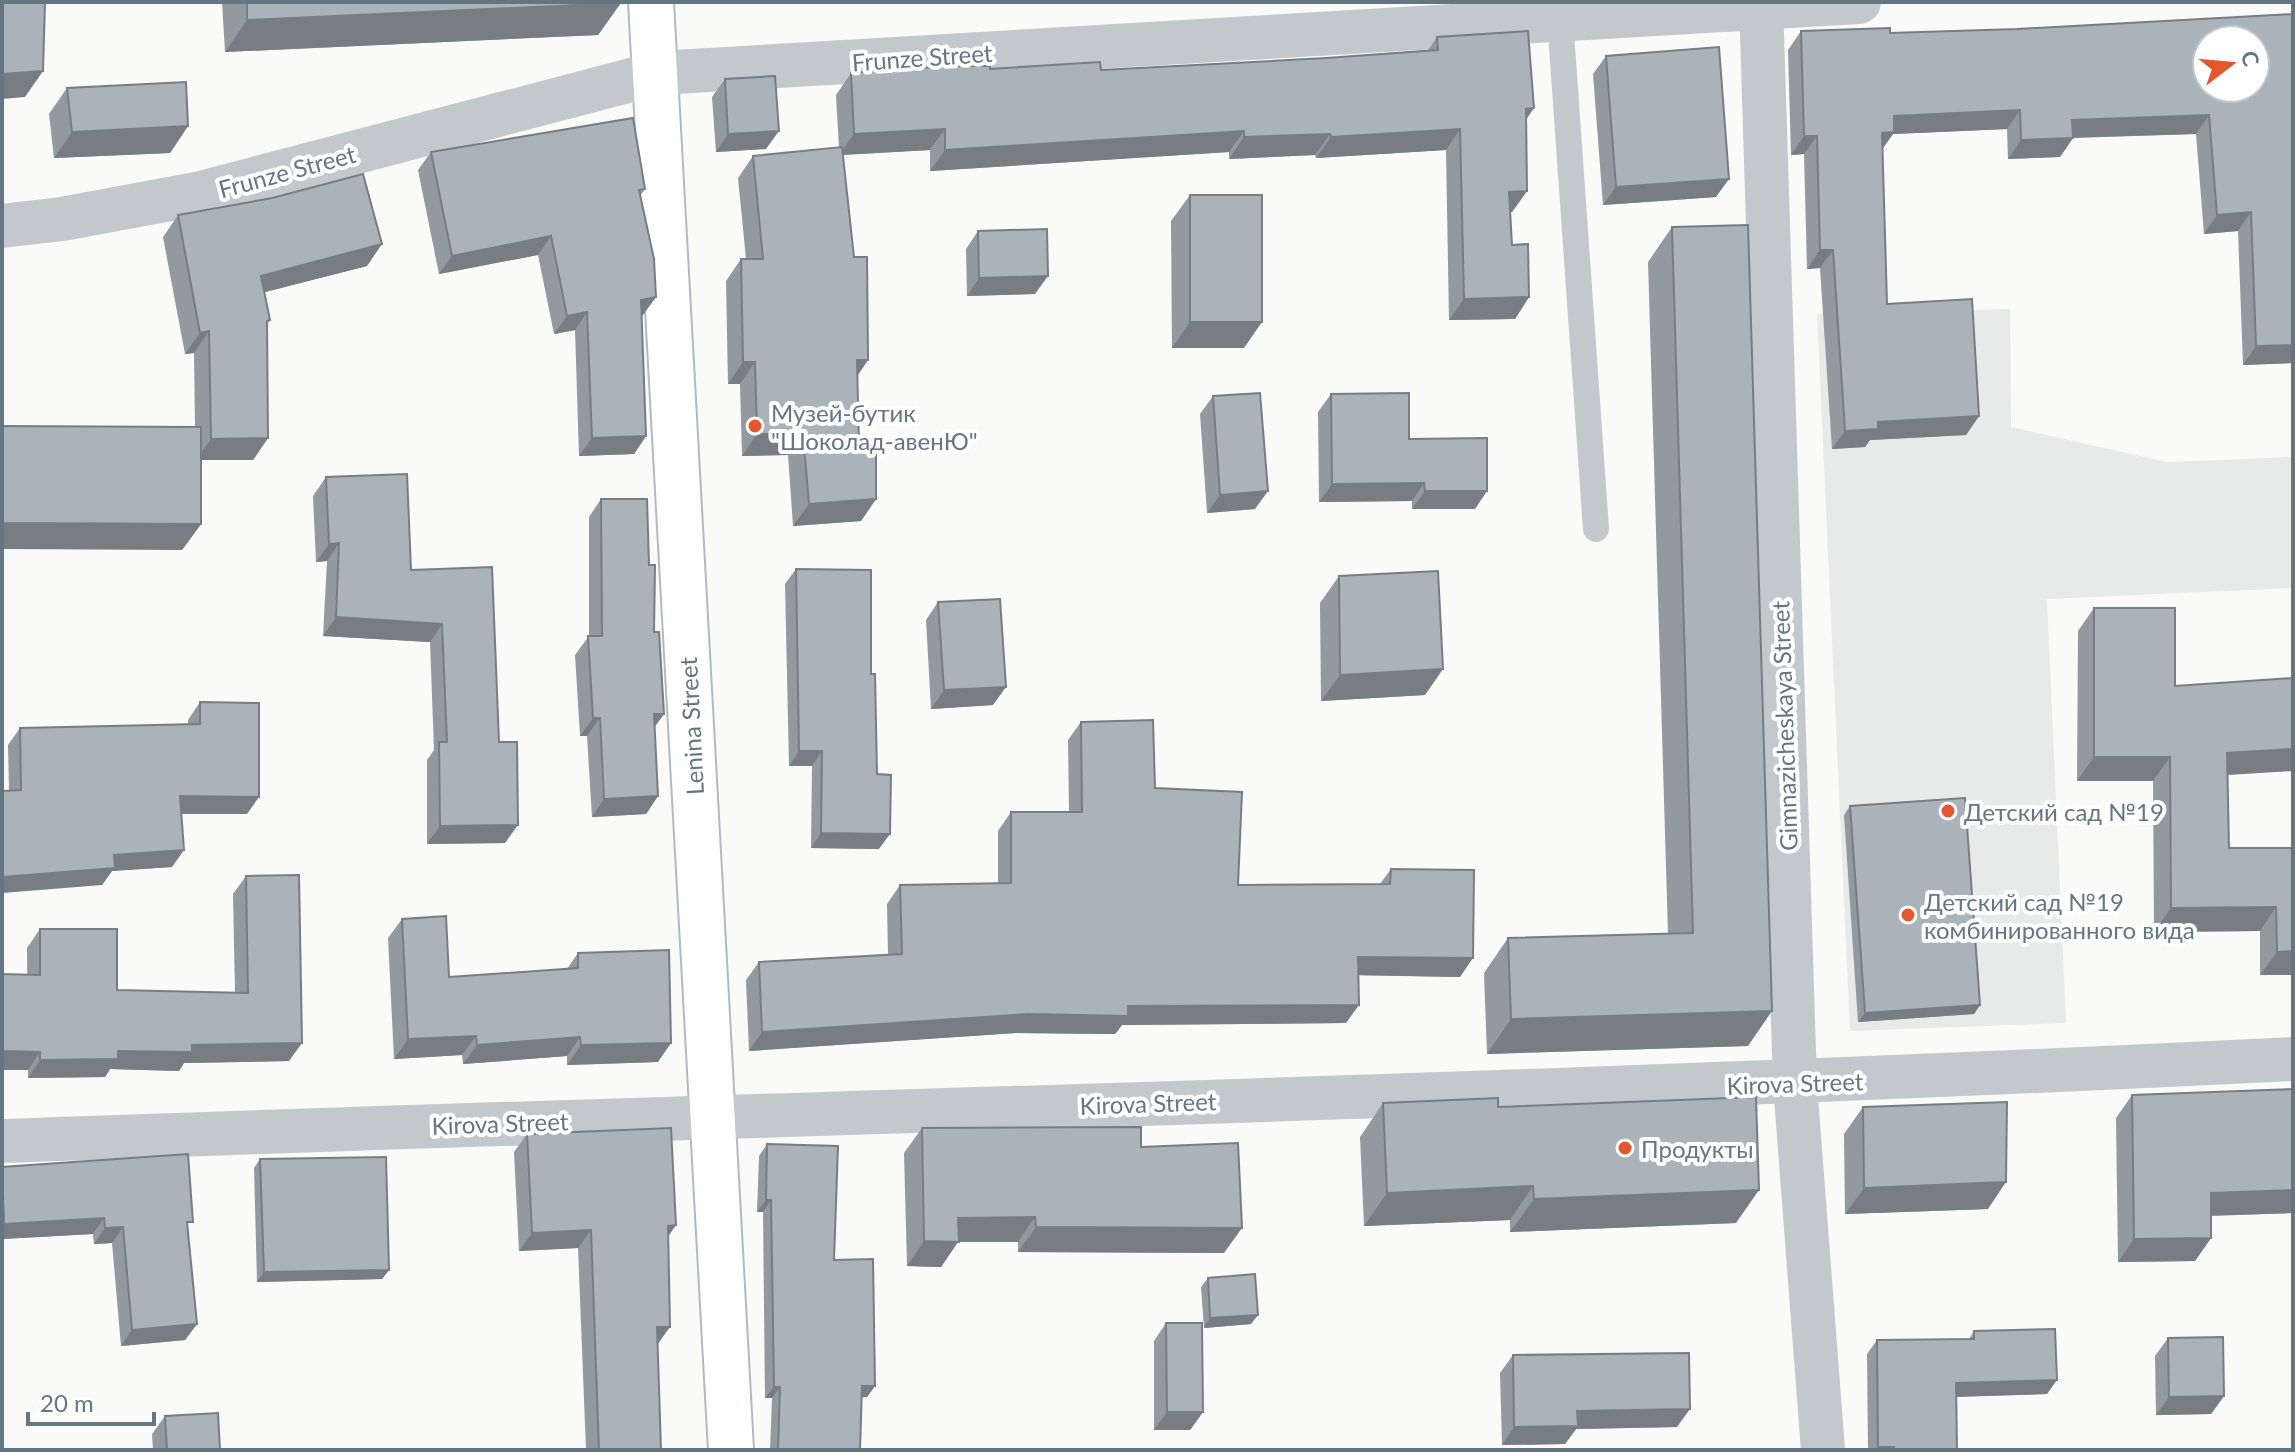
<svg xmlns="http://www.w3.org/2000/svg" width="2295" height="1452" viewBox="0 0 2295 1452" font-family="Lato,sans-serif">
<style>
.built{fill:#e8e9e9}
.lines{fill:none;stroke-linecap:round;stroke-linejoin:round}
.secondary-casing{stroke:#b3babf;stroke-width:48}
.service{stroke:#c3c8cc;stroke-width:26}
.minor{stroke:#c3c8cc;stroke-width:44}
.tertiary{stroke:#c3c8cc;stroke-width:44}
.secondary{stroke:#fff;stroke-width:44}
.wall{fill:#929a9f}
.shaded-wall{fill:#777d82}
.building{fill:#aab3b9;stroke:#777d82;stroke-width:2;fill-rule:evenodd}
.poi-dot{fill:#e4572e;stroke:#fff;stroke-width:3}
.labels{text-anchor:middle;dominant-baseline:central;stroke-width:8;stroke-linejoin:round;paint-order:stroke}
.street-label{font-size:24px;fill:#657683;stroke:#fff}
.poi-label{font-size:24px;fill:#657683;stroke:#fff;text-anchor:start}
</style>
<rect width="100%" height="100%" fill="#fafaf8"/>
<!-- built -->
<path class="built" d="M2010,309L2011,427L2167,462L2293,457V588L2047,599L2066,1023L1850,1031L1817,314Z"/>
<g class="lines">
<defs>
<path id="secondary" d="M651,2L731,1450"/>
</defs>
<!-- secondary casing -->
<use href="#secondary" class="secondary-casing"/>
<!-- service -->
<path class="service" d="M1560,18L1596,529"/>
<!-- minor -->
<path class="minor" d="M2,226L62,219L197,194L658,73"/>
<!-- tertiary -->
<path class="tertiary" d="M1761,2L1795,1084L1823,1450
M658,73L1859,2
M2,1141C766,1113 1530,1097 2293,1059"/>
<!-- secondary -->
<use href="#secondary" class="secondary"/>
</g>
<!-- wall -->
<path class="wall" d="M222,2H621L598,35L225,52Z
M2293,14V363L2243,365L2238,231L2204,234L2196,134L2073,138L2060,157L2008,159L2007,129L1893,134L1882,149L1887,304L1979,416L1966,435L1870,440L1865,447L1832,449L1820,268L1807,269L1804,154L1791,155L1788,50L1801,31L1890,33L2017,29Z
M1437,37L1526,120L1527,191L1512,212H1510L1512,245L1529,297L1515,319L1449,320L1446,150L1316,158L1315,155L1229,159V152L930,171V150L843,155L854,257L868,360L857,376L859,447L876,499L861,521L793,526L788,455L742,456L740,384H728L726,281L741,259H746L738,178L753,156L839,148L836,95L851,73L990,69L1101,70L1326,58L1428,50Z
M1606,56L1716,197L1603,205L1593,74Z
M725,79L766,149L716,152L712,97Z
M67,88L188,126L170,153L54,158L49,114Z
M431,152L645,189L640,196L656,297L642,316L646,436L634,454L579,456L575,330L554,334L538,255L439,274L418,170Z
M1190,195L1244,348H1172L1171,221Z
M178,215L367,266L264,292L270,320L267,324L268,438L253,460H201V524L182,550L195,427L194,353L185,354L163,237Z
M1672,227L1748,1046L1487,1054L1484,973L1508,938L1668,934L1648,262Z
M978,231L1035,294L967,296L966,249Z
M1331,394L1409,439L1475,509H1412V501L1319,502L1318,412Z
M1213,396L1255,509L1207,513L1200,414Z
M326,477L411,570L492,567L499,742L505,843L427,844V760L434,750L430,642L323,636L327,561L316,562L313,496Z
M601,499L649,565L654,632L664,714L654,727L658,796L646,814L592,817L587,736H580L575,655L589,636V517Z
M796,569L871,674L879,849L811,848L812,766H789L785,584Z
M1339,576L1425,695L1321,701L1320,603Z
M938,602L993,705L931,709L926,620Z
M2094,608L2175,686L2228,775L2229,848H2293V975H2260V931L2154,932L2153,781H2077L2078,631Z
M200,702L247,814H182L172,867L112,871L102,885L9,791L8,745L20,728L188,725V720Z
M1081,722L1155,788L1238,885L1380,884L1391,869L1460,977L1358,975L1346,1023L1122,1025L1115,1034L1016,1033L749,1051L746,980L759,962L888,955L887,904L900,885L998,883V831L1011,812H1069L1068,740Z
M1850,806L1980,1005L1974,1014L1858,1022L1844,815Z
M246,876L289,1061L184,1063L179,1071L110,1069L105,1077L28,1078L27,948L40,929L117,990L235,993L233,894Z
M402,919L449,977L567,969L578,953L658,1062L567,1065V1056L463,1064L462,1055L394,1059L388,938Z
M2293,1089V1213L2211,1216V1238L2195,1261L2118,1262L2116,1118L2132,1095Z
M1383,1103L1736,1223L1510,1232V1220L1364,1226L1360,1137Z
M1863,1107L1988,1209L1845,1214L1844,1134Z
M922,1128L1141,1147L1224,1253L1018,1252V1242H958L941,1267L907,1266L904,1153Z
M527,1134L668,1237L657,1345L661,1450H586L578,1248L519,1251L514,1152Z
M767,1144L834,1260L875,1386L867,1397H862L860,1450H770L772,1398H765L763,1212H757L759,1156Z
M260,1159L389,1270L382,1279L257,1282L254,1168Z
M2,1167L187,1230L197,1324L185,1340L121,1346L112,1243L94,1244L93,1234L2,1239Z
M1208,1278L1251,1324L1204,1328L1201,1287Z
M1166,1323L1203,1412L1190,1430H1154V1341Z
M1974,1331L2047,1394L1956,1397L1957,1450H1868L1867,1354L1877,1340L1969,1339Z
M2168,1338L2224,1396L2211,1414L2156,1415L2155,1356Z
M1513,1355L1677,1427L1576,1429L1565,1444L1502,1445L1500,1373Z
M165,1416L220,1450H153L152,1434Z"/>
<!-- shaded-wall -->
<path class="shaded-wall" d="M701,2H729L700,4Z
M621,3L598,35L225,52L247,20Z
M43,71L25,97L2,99V74Z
M1534,108L1519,130L1526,109Z
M2020,110L2007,129L1893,134L1881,151H1869L1894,116Z
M2209,115L2196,134L2059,138L2072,120Z
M188,126L170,153L54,158L72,132Z
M945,129L930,150L839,155L854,134Z
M1460,129L1446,150L1316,158L1331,137Z
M779,131L766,149L716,152L728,134Z
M1244,131L1229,152L930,171L945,150Z
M1330,134L1315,155L1229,159L1244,137Z
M1804,136H1817L1804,154L1791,155Z
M2073,138L2060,157L2008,159L2021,140Z
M1729,179L1716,197L1603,205L1616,187Z
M1527,191L1512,212L1494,213L1509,192Z
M2251,212L2238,231L2204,234L2217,215Z
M551,236L538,255L439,274L452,256Z
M382,244L367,266L246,297L261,276Z
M1820,250H1833L1820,268L1807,269Z
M1048,276L1035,294L967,296L979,278Z
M656,297L643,315L629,318L641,300Z
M1529,297L1515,319L1449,320L1464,299Z
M587,312L575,330L554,334L567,316Z
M1190,322H1262L1244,348H1172Z
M209,331L194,353L185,354L200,333Z
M2293,345V363L2243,365L2256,346Z
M857,360H868L853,382Z
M743,362H755L740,384H728Z
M1979,416L1966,435L1870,440L1865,447L1832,449L1845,431L1878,422Z
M803,433L788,455L742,456L757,434Z
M646,436L634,454L579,456L592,438Z
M268,438L253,460H196L211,439Z
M1424,483L1412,501L1319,502L1332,484Z
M1268,491L1255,509L1207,513L1220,495Z
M1425,491H1487L1475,509H1412Z
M876,499L861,521L793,526L809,504Z
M2,523L201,524L182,550L2,549Z
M339,543L327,561L316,562L329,544Z
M336,617L442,624L430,642L323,636Z
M1443,669L1425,695L1321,701L1340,675Z
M1006,687L993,705L931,709L944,690Z
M654,714H664L651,732Z
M593,718H600L587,736H580Z
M2293,749V771L2211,776L2227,753Z
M799,751H822L812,766H789Z
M2094,757H2170L2153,781H2077Z
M180,796L259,797L247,814H168Z
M658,796L646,814L592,817L604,799Z
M518,825L505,843L427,844L440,826Z
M821,833L890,834L879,849L811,848Z
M184,850L172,867L112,871L102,885L2,893V877L114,855Z
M2276,907L2260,931L2154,932L2171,908Z
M2293,951V975H2260L2277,952Z
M1358,957L1473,958L1460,977L1345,975Z
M1359,1005L1346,1023L1122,1025L1115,1034L1016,1033L749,1051L762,1032L1128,1006Z
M1980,1005L1974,1014L1858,1022L1865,1013Z
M1772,1011L1748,1046L1487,1054L1511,1019Z
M476,1036L462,1055L394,1059L408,1039Z
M580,1037L567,1056L463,1064L477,1045Z
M302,1043L289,1061L184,1063L179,1071L110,1069L105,1077L28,1078L40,1060L118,1051L192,1045Z
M671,1043L658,1062L567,1065L581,1045Z
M2,1051L40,1052L28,1070H2Z
M2006,1182L1988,1209L1845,1214L1864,1188Z
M1533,1186L1510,1220L1364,1226L1387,1193Z
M1759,1190L1736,1223L1510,1232L1534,1199Z
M2293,1190V1213L2195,1216L2211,1193Z
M766,1200H771L763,1212H757Z
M1035,1217L1018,1242H958L941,1267L907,1266L924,1241L958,1218Z
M104,1218L93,1234L2,1239V1226L4,1224Z
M676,1225L663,1244L668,1226Z
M123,1227L112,1243L94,1244L105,1228Z
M1036,1227L1242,1228L1224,1253L1018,1252Z
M591,1230L578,1248L519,1251L532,1233Z
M2211,1238L2195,1261L2118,1262L2134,1239Z
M389,1270L382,1279L257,1282L264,1272Z
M1258,1315L1251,1324L1204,1328L1210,1318Z
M197,1324L185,1340L121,1346L132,1330Z
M657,1327H670L657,1345Z
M2057,1380L2047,1394L1946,1397L1956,1383Z
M862,1386H875L867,1397L854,1398Z
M774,1387H780L772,1398H765Z
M2224,1396L2211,1414L2156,1415L2169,1397Z
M1690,1409L1677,1427L1576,1429L1565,1444L1502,1445L1514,1427L1577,1411Z
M1167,1412H1203L1190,1430H1154Z
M1878,1447H1894L1892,1450H1876Z"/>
<!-- building -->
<path class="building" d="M2,2H45L43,71L2,74Z
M247,2H621V3L247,20Z
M2293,14V345L2256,346L2251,212L2217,215L2209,115L2072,120L2073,138L2021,140L2020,110L1894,116V132L1882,133L1887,304L1972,299L1979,416L1878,422V429L1845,431L1833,250H1820L1817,136H1804L1801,31L1890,28V33L2017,29ZM2207,40H2255V88H2207Z
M1528,31L1534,108L1526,109L1527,191L1509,192L1512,245L1528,244L1529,297L1464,299L1460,129L1331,137L1330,134L1244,137V131L945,150V129L854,134L851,73L945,66H990V69L1100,62L1101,70L1326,58L1438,50L1437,37Z
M1719,47L1729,179L1616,187L1606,56Z
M775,76L779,131L728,134L725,79Z
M186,82L188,126L72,132L67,88Z
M633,118L645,189L639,190L654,259L656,297L641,300L646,436L592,438L587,312L567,316L551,236L452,256L431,152Z
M842,147L854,257H867L868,360H857L859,447L876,446V499L809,504L803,433L757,434L755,362H743L741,259H763L753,156Z
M363,174L382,244L261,276L270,320L267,321L268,438L211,439L209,331L200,333L178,215L272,198Z
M1190,195H1262V322H1190Z
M1748,225L1772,1011L1511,1019L1508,938L1693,933L1672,227Z
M1047,229L1048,276L979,278L978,231Z
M1260,393L1268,491L1220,495L1213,396Z
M1409,393V439L1487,438V491H1425L1424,483L1332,484L1331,394Z
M2,426L201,427V524L2,523Z
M407,474L411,570L492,567L499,742H517L518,825L440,826L439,742H447L442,624L336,617L339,543L329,544L326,477Z
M601,499H647L649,565H655L654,632H659L664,714H654L658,796L604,799L600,718H593L588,636H602Z
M796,569L871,570V674H875L877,774L891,775L890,834L821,833L822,751H799Z
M1438,571L1443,669L1340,675L1339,576Z
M1000,599L1006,687L944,690L938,602Z
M2094,608H2175V686L2293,678V749L2227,753L2229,848H2293V951L2277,952L2276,907L2171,908L2170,757H2094Z
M200,702L259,703V797L180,796L184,850L114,855L115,868L2,877V791L21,790L20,728L200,724Z
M1153,720L1155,788L1242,792L1238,885L1390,884L1391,869L1474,870L1473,958L1358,957L1359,1005L1128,1006V1016L1029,1014L762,1032L759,962L902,954L900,885L1011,883V812H1082L1081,722Z
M1965,798L1980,1005L1865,1013L1850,806Z
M299,875L302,1043L192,1045V1052L118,1051V1059L40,1060V1052L2,1051V974L40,975V929H117V990L248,993L246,876Z
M446,916L449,977L578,968V953L669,950L671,1043L581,1045L580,1037L477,1045L476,1036L408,1039L402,919Z
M2293,1089V1190L2211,1193V1238L2134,1239L2132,1095Z
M1756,1097L1759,1190L1534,1199L1533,1186L1387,1193L1383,1103L1498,1098V1107Z
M2007,1102L2006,1182L1864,1188L1863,1107Z
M1141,1127V1147L1238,1143L1242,1228L1036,1227L1035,1217L958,1218L959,1242L924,1241L922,1128Z
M671,1128L676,1225L668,1226L670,1327H657L661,1449L599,1450L591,1230L532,1233L527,1134Z
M767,1144L838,1146L834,1260L873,1259L875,1386H862L860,1450H778L780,1387H774L771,1200H766Z
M188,1154L193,1222H187L197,1324L132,1330L123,1227L105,1228L104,1218L4,1224L2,1167Z
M386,1157L389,1270L264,1272L260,1159Z
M1255,1274L1258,1315L1210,1318L1208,1278Z
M1166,1323H1202L1203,1412H1167Z
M2055,1329L2057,1380L1956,1383L1957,1450H1893L1894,1447H1878L1877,1340L1974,1339V1331Z
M2223,1337L2224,1396L2169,1397L2168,1338Z
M1689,1353L1690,1409L1577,1411L1578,1426L1514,1427L1513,1355Z
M218,1413L220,1450H167L165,1416Z"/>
<!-- markers -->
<g class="poi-dot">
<circle cx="755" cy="426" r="8"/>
<circle cx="1948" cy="811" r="8"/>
<circle cx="1908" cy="915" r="8"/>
<circle cx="1625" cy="1148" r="8"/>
</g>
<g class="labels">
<!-- street labels -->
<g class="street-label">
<text transform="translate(922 57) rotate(-4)">Frunze Street</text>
<text transform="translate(287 171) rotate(-15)">Frunze Street</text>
<text transform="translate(691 726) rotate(-93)">Lenina Street</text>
<text transform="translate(1784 726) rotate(-92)">Gimnazicheskaya Street</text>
<text transform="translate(1795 1083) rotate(-2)">Kirova Street</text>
<text transform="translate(1148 1103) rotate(-2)">Kirova Street</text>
<text transform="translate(500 1123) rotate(-2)">Kirova Street</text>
</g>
<!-- poi labels -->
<g class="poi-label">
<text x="771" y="412">Музей-бутик<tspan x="771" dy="28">"Шоколад-авенЮ"</tspan></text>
<text x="1964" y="811">Детский сад №19</text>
<text x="1924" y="901">Детский сад №19<tspan x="1924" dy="28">комбинированного вида</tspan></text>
<text x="1641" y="1148">Продукты</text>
</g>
</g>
<!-- border -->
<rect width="2295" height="1452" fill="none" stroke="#657683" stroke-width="8"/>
<!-- north arrow -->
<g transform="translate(2231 64) rotate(74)"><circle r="38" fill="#ffffff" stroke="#c1c8cd" stroke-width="2"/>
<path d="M0-6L14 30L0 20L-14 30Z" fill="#e4572e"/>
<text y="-12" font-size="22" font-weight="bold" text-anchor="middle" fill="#657683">С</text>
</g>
<!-- scale -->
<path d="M28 1412v12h126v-12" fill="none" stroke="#657683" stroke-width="4"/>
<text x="40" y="1412" font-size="24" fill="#657683" stroke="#ffffff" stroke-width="6" paint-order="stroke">20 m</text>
</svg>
